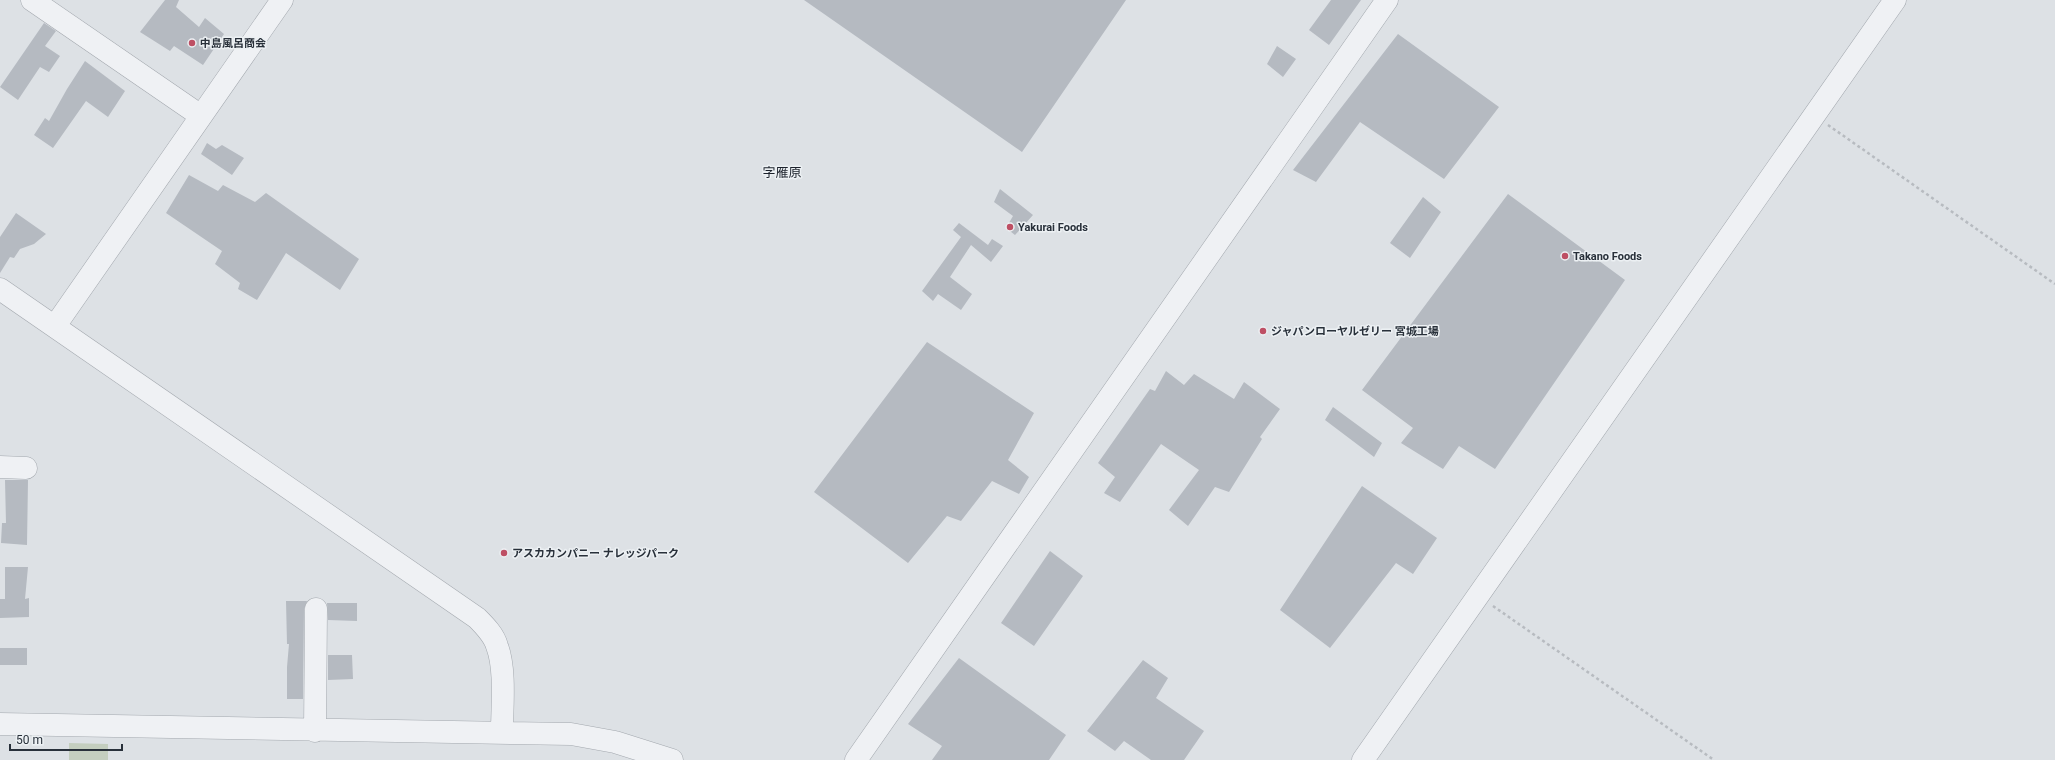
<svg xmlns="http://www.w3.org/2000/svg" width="2055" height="760" viewBox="0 0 2055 760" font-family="Roboto,'Noto Sans JP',sans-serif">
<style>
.green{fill:#c4cebf}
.building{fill:#b5bac1}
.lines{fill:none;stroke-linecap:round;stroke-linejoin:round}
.minor-casing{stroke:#a3a8ae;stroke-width:23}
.path{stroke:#b7bbc0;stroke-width:2.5;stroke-dasharray:3 3;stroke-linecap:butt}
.minor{stroke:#eff1f4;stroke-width:22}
.poi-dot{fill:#be4f64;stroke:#ecf0f3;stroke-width:1.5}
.labels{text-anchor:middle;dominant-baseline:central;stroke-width:3;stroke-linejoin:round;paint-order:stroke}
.poi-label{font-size:11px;font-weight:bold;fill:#28303a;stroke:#ecf0f3;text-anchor:start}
.quarter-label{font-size:13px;fill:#1b212b;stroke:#ecf0f3}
</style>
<rect width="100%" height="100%" fill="#dde1e5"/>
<!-- green -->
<path class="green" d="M69,743L108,744V760H69Z"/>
<!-- building -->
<path class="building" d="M165,0H179L176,7L199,27L205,18L224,34L203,65L174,46L170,51L140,32Z
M804,0H1126L1022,152Z
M1331,0H1361L1329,45L1309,30Z
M44,23L56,31L45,46L60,56L49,72L40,67L18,100L0,87Z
M1398,34L1499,107L1444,179L1360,122L1316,182L1293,170Z
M1277,46L1296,59L1283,77L1267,64Z
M85,61L125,91L108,117L86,101L53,148L34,135L45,118L49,121L67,89Z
M207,143L216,149L222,145L244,158L232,175L201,154Z
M189,175L218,191L223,185L255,202L266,193L359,259L340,290L286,253L257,300L238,289L240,283L215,264L222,251L166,213Z
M1000,189L1033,215L1015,235L1006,228L1013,216L994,202Z
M1508,194L1625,280L1495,469L1459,446L1443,469L1401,443L1413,428L1362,390Z
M1423,197L1441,212L1410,258L1390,243Z
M16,213L46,234L34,244L20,249L14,258L10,257L0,273V237Z
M959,223L988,245L992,239L1003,246L991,262L971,245L950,277L972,294L961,310L938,294L933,301L922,291L961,237L953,230Z
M927,342L1034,413L1008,460L1029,477L1019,494L992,481L961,521L947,516L908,563L814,492Z
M1166,371L1184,385L1194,374L1234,399L1244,382L1280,409L1260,437L1262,439L1229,492L1215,487L1188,526L1169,510L1199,470L1161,444L1120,502L1104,493L1115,477L1098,463L1150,389L1155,391Z
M1333,407L1382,443L1374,457L1325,420Z
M5,480H28L27,545L1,543L2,523H6Z
M1362,486L1437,538L1413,574L1396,563L1330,648L1280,610Z
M1050,551L1083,576L1034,646L1001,623Z
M5,567H28L25,599L29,598V617L0,618V599H5Z
M286,601H307L304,609L303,699H287V667L289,644H287Z
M327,603H357V621L328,620Z
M0,648H27V665H0Z
M328,655H352L353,679L328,680Z
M959,658L1066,735L1049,760H932L942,746L908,724Z
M1143,660L1168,678L1156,698L1204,731L1184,760H1151L1124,741L1115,751L1087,731Z"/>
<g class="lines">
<defs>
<path id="minor" d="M32,0L201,116
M0,289L477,618C485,626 494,635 497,646C506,670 502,707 502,732
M55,326L282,0
M0,467L26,468
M0,724L571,734L615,742L672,760
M315,731L316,609
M856,760L1387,0
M1363,760L1895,0"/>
</defs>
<!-- minor casing -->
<use href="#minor" class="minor-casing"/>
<!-- path -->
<path class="path" d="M1828,125L2055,284
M1493,606L1714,760"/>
<!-- minor -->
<use href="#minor" class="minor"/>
</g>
<!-- markers -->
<g class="poi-dot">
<circle cx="192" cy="43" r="4"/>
<circle cx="1010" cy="227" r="4"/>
<circle cx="1565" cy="256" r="4"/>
<circle cx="1263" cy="331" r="4"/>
<circle cx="504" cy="553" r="4"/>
</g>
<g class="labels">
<!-- poi labels -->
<g class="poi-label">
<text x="200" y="43">中島風呂商会</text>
<text x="1018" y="227">Yakurai Foods</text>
<text x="1573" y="256">Takano Foods</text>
<text x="1271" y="331">ジャパンローヤルゼリー 宮城工場</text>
<text x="512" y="553">アスカカンパニー ナレッジパーク</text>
</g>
<!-- quarter labels -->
<g class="quarter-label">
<text x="782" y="172">字雁原</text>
</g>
</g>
<!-- scale -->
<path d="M10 744v6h112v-6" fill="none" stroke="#28303a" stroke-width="2"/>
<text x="16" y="744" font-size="12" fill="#28303a" stroke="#ecf0f3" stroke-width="3" paint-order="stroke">50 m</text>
</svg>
